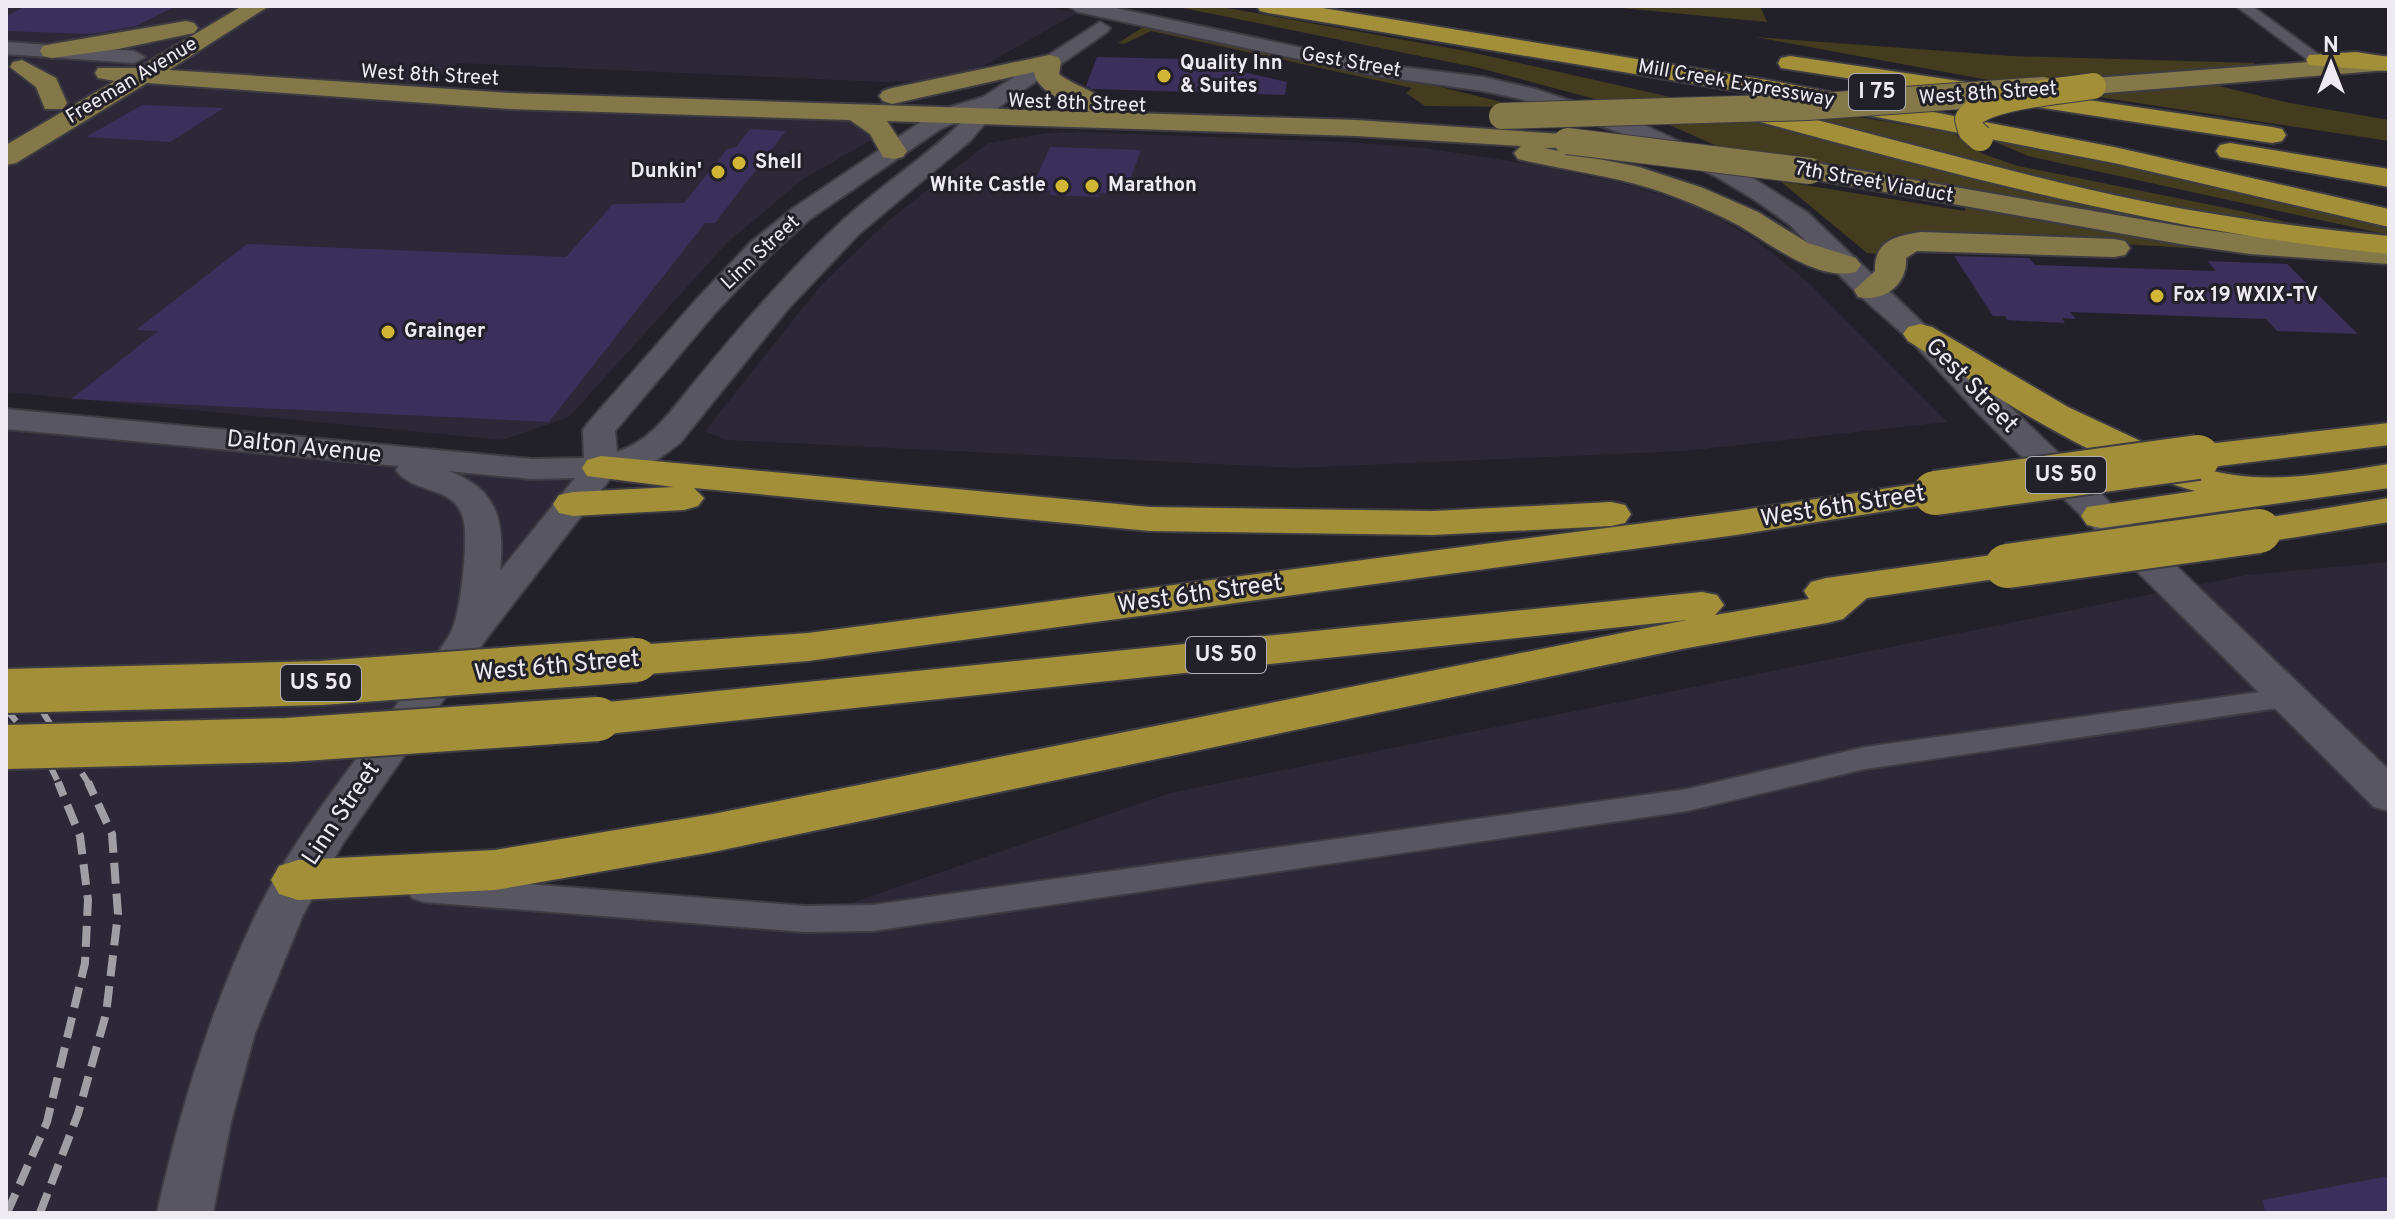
<svg xmlns="http://www.w3.org/2000/svg" width="2395" height="1219" viewBox="0 0 2395 1219" font-family="Overpass,sans-serif">
<style>
.built{fill:#2c2837}
.green{fill:#433c1f}
.building{fill:#3b2f5b}
.lines{fill:none;stroke-linecap:round;stroke-linejoin:round}
.street-casing{stroke:#3e3c43;stroke-width:4}
.secondary-casing{stroke:#3e3c43;stroke-width:4}
.primary-casing{stroke:#3e3c43;stroke-width:4}
.highway-casing{stroke:#3e3c43;stroke-width:4}
.street{fill:#585660;fill-rule:evenodd}
.secondary{fill:#585660;fill-rule:evenodd}
.primary{fill:#847848;fill-rule:evenodd}
.highway{fill:#a28f38;fill-rule:evenodd}
.rail-far1{stroke:#a09ea5;stroke-width:6;stroke-dasharray:16 8;stroke-linecap:butt}
.rail{stroke:#a09ea5;stroke-width:8;stroke-dasharray:21 10;stroke-linecap:butt}
.primary-bridge-casing{stroke:#3e3c43;stroke-width:28;stroke-linecap:butt}
.highway-bridge-far1-casing{stroke:#3e3c43;stroke-width:28;stroke-linecap:butt}
.highway-bridge-casing{stroke:#3e3c43;stroke-width:48;stroke-linecap:butt}
.primary-bridge{stroke:#847848;stroke-width:26}
.highway-bridge-far1{stroke:#a28f38;stroke-width:26}
.highway-bridge{stroke:#a28f38;stroke-width:44}
.poi-dot{fill:#d2b736;stroke:#222029;stroke-width:3}
.labels{text-anchor:middle;dominant-baseline:central;stroke-width:6;stroke-linejoin:round;paint-order:stroke}
.far-street-label{font-size:20px;fill:#edebf1;stroke:#222029}
.far-poi-label{font-size:20px;font-weight:bold;fill:#edebf1;stroke:#222029;text-anchor:start}
.shield{fill:#222029;stroke:#b0aeb5;stroke-width:2}
.shield-label{font-size:22px;font-weight:bold;fill:#edebf1}
.street-label{font-size:24px;fill:#edebf1;stroke:#222029}
</style>
<rect width="100%" height="100%" fill="#222029"/>
<!-- built -->
<path class="built" d="M6,6H1044L1077,13L978,69L934,81L882,82L458,63L406,103L521,111L851,121L873,139L803,179L727,243L569,417L503,440L6,392Z
M1079,132L1347,142L1425,148L1529,164L1622,183L1696,206L1755,239L1810,284L1947,422L1685,451L1296,468L726,440L705,431L821,285L889,220L988,143L1046,133Z
M6,419L601,468L298,880L805,919L1170,793L2246,575L2389,562V1213H6Z"/>
<!-- green -->
<path class="green" d="M1173,6H1216L1466,51L1697,103L1621,106L1479,68Z
M1598,6H1760L1767,22L1600,6Z
M1145,26L1445,88L1521,107L1425,106L1406,93L1412,88L1151,31L1124,44L1118,43Z
M1755,37L2012,56L2255,63V65L2005,83Z
M2211,84L2285,102L2389,120V141L2085,95Z
M1823,111L1953,133L1983,154L2018,166L2241,211L2329,232L2101,198L1780,114Z
M1742,115L2050,197L2244,235V239L1733,153L1656,119Z
M1991,140L2125,164L2389,227V235L2028,156Z
M1780,181L1965,211L1966,203L2201,244L2205,249L2005,237L1878,254L1867,253Z"/>
<!-- building -->
<path class="building" d="M27,6H176L136,26L91,34L6,31V16Z
M1097,57L1185,59L1287,82L1285,95L1092,89L1086,86Z
M142,105L224,108L170,142L86,137Z
M750,129L786,131L715,223H705L549,422L71,399L158,331L136,330L247,244L566,257L613,204L684,203L727,149L736,147Z
M1050,147L1141,150L1125,194L1099,193L1098,197L1049,195L1051,191L1031,190Z
M1954,256L2029,258L2035,265L2216,271L2207,261L2287,264L2358,334L2277,331L2266,319L2070,312L2076,319L2062,318L2065,323L2007,320L2005,316H1993Z
M2389,1176V1213H2265L2263,1200Z"/>
<g class="lines">
<defs>
<path id="street" d="M2236,6H2252L2326,60L2318,65L2312,63Z
M2288,688L2299,691L2303,698L2299,705L1865,769L1687,811L873,931L805,932L424,902L412,898L407,889L412,880L424,876L805,906L873,905L1687,789L1865,747Z"/>
<path id="secondary" d="M1068,6H1106L1378,64L1483,77L1535,89L1646,126L1735,167L1808,213L2389,770V811L2374,807L1975,410L1910,340L1860,296L1790,225L1755,200L1717,177L1630,136L1521,99L1483,91L1378,76L1078,12Z
M1100,22L1110,28L1107,32L999,107L970,141L859,234L788,309L680,443L657,460L613,475L486,639L343,843L303,915L255,1033L231,1122L213,1213H157C180,1109 210,1011 256,914C293,838 348,771 398,703C414,681 441,653 452,630C461,610 468,543 464,522C457,483 414,496 396,470L399,466L6,429V409L532,459L584,458L583,430L588,423L695,301L751,242L792,209L937,111L983,97ZM967,117C928,156 881,185 841,222C787,272 739,328 693,384C670,412 652,440 617,452L615,431L715,313L771,254L810,219L939,130ZM448,471L532,479L575,478L500,571C505,521 498,489 448,471Z
M6,42L134,51L145,57L134,63L6,54Z"/>
<path id="primary" d="M242,6H269L169,70L510,93L1091,112C1073,106 1036,92 1034,72L892,104L883,101L879,96L883,91L892,88L1049,55L1058,57L1061,62L1059,74C1074,86 1098,91 1109,105L1100,112L1356,120L1577,135L1581,141L1577,147L1544,148L1639,167L1703,188L1758,212L1808,243L1856,258L1861,265L1856,272C1815,282 1768,241 1734,223C1699,205 1659,189 1620,180C1586,172 1552,167 1518,159L1514,153L1521,146L1356,136L887,121L907,151L903,157L893,159L883,157L870,134L850,120L510,109L147,83L16,163L6,165V145L115,81L98,78L95,73L98,68H138Z
M186,21L194,23L198,28L194,33L118,49L52,58L43,56L40,51L43,46L52,44Z
M2389,56V70L2093,94L2084,91L2080,86L2084,81L2093,78Z
M22,60L56,78L67,103L63,109H45L36,87L10,67L13,62Z
M1810,162L2186,227L2250,236L2389,246V264L2250,254L2186,245L1800,177L1796,171L1800,165Z
M1921,232L2114,239L2125,241L2130,248L2125,255L2114,257L1917,251L1906,258C1908,284 1884,303 1858,297L1854,290L1875,271C1874,241 1895,236 1921,232Z"/>
<path id="highway" d="M1257,6H1310L1767,80L2114,147L2389,209V227L2114,163L1767,96L1268,13L1260,11Z
M2356,52L2389,57V71L2309,65L2306,60L2309,55Z
M1790,56L2272,127L2282,129L2286,135L2282,141L2272,143L1781,68L1778,63L1781,58Z
M1762,106C1891,138 2017,175 2147,202C2227,218 2308,228 2389,236V254C2171,233 1963,177 1753,120L1749,114L1753,108Z
M2230,143L2389,169V187L2220,157L2216,151L2220,145Z
M1920,324L1932,327L2068,407L2181,460L2179,457L2184,449L2198,445L2389,423V445L2203,468C2263,487 2328,473 2389,464V488L2101,528L2087,525L2081,516L2087,507L2195,491C2094,464 1996,396 1908,341L1903,334L1908,327Z
M601,456L1150,507L1433,511L1611,502L1625,505L1631,514L1625,523L1611,526L1433,535L1150,531L694,488L704,498L698,506L684,510L573,516L559,513L553,504L559,495L573,492L674,487L587,476L582,468L587,460Z
M1935,481L1949,485L1955,493L1949,501L1736,535L808,661L636,675L620,670L613,660L620,650L636,645L808,633L1736,511Z
M2389,498V522L2259,543L2244,540L2238,531L2244,522L2259,519Z
M2007,553L2022,557L2028,566L2022,575L1867,598L1843,619L1827,623L1682,649L713,852L495,890L298,900L279,894L271,880L279,866L298,860L495,850L713,814L1687,620L598,735L581,730L574,719L581,708L598,703L1702,592L1717,595L1724,605L1715,615L1809,599L1804,591L1811,582L1826,578Z"/>
</defs>
<!-- street casing -->
<use href="#street" class="street-casing"/>
<!-- secondary casing -->
<use href="#secondary" class="secondary-casing"/>
<!-- primary casing -->
<use href="#primary" class="primary-casing"/>
<!-- highway casing -->
<use href="#highway" class="highway-casing"/>
<!-- street -->
<use href="#street" class="street"/>
<!-- secondary -->
<use href="#secondary" class="secondary"/>
<!-- primary -->
<use href="#primary" class="primary"/>
<!-- highway -->
<use href="#highway" class="highway"/>
<!-- rail-far1 -->
<path class="rail-far1" d="M6,682L42,711L89,784
M6,709L46,757L59,784"/>
<!-- rail -->
<path class="rail" d="M7,1213L47,1122L85,963L88,900L80,836L58,782
M40,1213L78,1114L106,1014L118,914L112,834L88,782"/>
<defs>
<path id="primary-bridge" d="M1502,116L1808,107L2043,90
M1567,141L1810,171"/>
<path id="highway-bridge-far1" d="M1980,138L1971,130L1968,119C1983,96 2064,91 2093,86"/>
<path id="highway-bridge" d="M1935,493L2198,457
M2007,566L2259,531
M6,691L321,683L636,660
M6,747L287,740L598,719"/>
</defs>
<!-- primary-bridge casing -->
<use href="#primary-bridge" class="primary-bridge-casing"/>
<!-- highway-bridge-far1 casing -->
<use href="#highway-bridge-far1" class="highway-bridge-far1-casing"/>
<!-- highway-bridge casing -->
<use href="#highway-bridge" class="highway-bridge-casing"/>
<!-- primary-bridge -->
<use href="#primary-bridge" class="primary-bridge"/>
<!-- highway-bridge-far1 -->
<use href="#highway-bridge-far1" class="highway-bridge-far1"/>
<!-- highway-bridge -->
<use href="#highway-bridge" class="highway-bridge"/>
</g>
<!-- markers -->
<g class="poi-dot">
<circle cx="1164" cy="76" r="8"/>
<circle cx="739" cy="163" r="8"/>
<circle cx="718" cy="172" r="8"/>
<circle cx="1062" cy="186" r="8"/>
<circle cx="1092" cy="186" r="8"/>
<circle cx="2157" cy="296" r="8"/>
<circle cx="388" cy="332" r="8"/>
</g>
<g class="labels">
<!-- far-street labels -->
<g class="far-street-label">
<text transform="translate(1351 63) rotate(10)">Gest Street</text>
<text transform="translate(430 76) rotate(3)">West 8th Street</text>
<text transform="translate(132 81) rotate(-31)">Freeman Avenue</text>
<text transform="translate(1736 84) rotate(10)">Mill Creek Expressway</text>
<text transform="translate(1988 94) rotate(-4)">West 8th Street</text>
<text transform="translate(1077 104) rotate(2)">West 8th Street</text>
<text transform="translate(1874 183) rotate(10)">7th Street Viaduct</text>
<text transform="translate(761 253) rotate(-43)">Linn Street</text>
</g>
<!-- far-poi labels -->
<g class="far-poi-label">
<text x="1180" y="64">Quality Inn<tspan x="1180" dy="23">&amp; Suites</tspan></text>
<text x="755" y="163">Shell</text>
<text x="702" y="172" text-anchor="end">Dunkin'</text>
<text x="1046" y="186" text-anchor="end">White Castle</text>
<text x="1108" y="186">Marathon</text>
<text x="2173" y="296">Fox 19 WXIX-TV</text>
<text x="404" y="332">Grainger</text>
</g>
<!-- shield labels -->
<g class="shield">
<rect x="1849" y="74" width="56" height="36" rx="6"/>
<rect x="2026" y="457" width="80" height="36" rx="6"/>
<rect x="1186" y="637" width="80" height="36" rx="6"/>
<rect x="281" y="665" width="80" height="36" rx="6"/>
</g>
<g class="shield-label">
<text x="1877" y="92">I 75</text>
<text x="2066" y="475">US 50</text>
<text x="1226" y="655">US 50</text>
<text x="321" y="683">US 50</text>
</g>
<!-- street labels -->
<g class="street-label">
<text transform="translate(1971 386) rotate(46)">Gest Street</text>
<text transform="translate(304 448) rotate(6)">Dalton Avenue</text>
<text transform="translate(1843 507) rotate(-9)">West 6th Street</text>
<text transform="translate(1200 595) rotate(-8)">West 6th Street</text>
<text transform="translate(557 667) rotate(-5)">West 6th Street</text>
<text transform="translate(342 814) rotate(-56)">Linn Street</text>
</g>
</g>
<!-- border -->
<rect width="2395" height="1219" fill="none" stroke="#edebf1" stroke-width="16"/>
<!-- north arrow -->
<g transform="translate(2331 64)" stroke="#222029" stroke-width="6" paint-order="stroke">
<path d="M0-6L14 30L0 20L-14 30Z" fill="#edebf1"/>
<text y="-12" font-size="22" font-weight="bold" text-anchor="middle" fill="#edebf1">N</text>
</g>
</svg>
